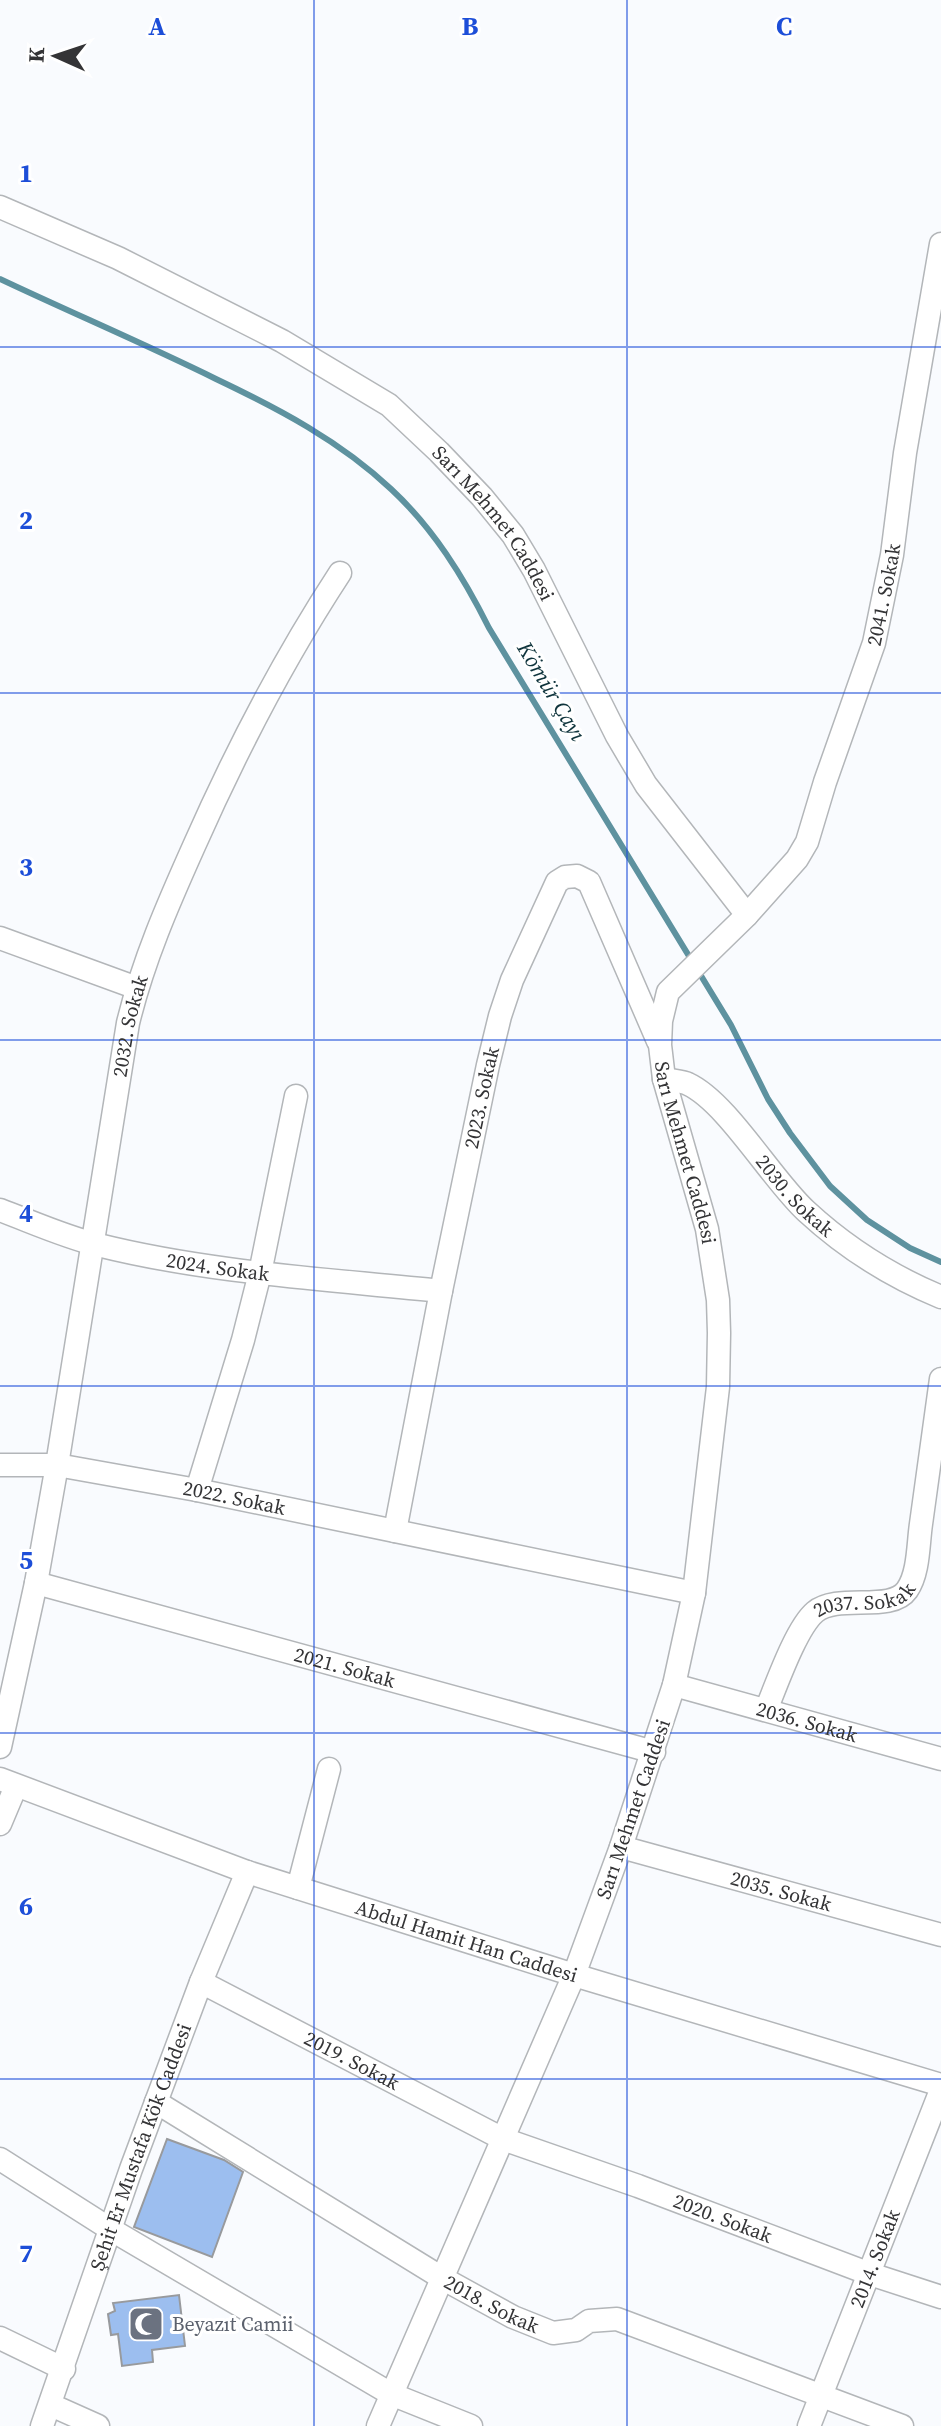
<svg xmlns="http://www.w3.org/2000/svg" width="941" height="2426" viewBox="0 0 941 2426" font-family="'Source Serif 4',serif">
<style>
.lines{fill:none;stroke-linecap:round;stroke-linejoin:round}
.stream{stroke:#5e929f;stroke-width:6}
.building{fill:#9cbeef;stroke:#989a9d;stroke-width:2}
.minor-casing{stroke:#b3b6b9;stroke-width:25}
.minor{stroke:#fff;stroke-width:22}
.grid{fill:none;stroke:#1d4ed8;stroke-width:2;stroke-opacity:0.55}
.labels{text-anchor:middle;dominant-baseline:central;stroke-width:6;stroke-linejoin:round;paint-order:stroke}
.street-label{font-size:20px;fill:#343436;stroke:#fff}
.worship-label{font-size:20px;fill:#5b616d;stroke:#fff;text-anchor:start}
.water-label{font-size:22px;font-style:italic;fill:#0f343c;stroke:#fff}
.grid-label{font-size:26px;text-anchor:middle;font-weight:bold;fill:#1d4ed8;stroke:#fff;stroke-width:6;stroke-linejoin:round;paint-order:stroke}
</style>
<rect width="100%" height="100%" fill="#f9fbfe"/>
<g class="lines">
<!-- stream -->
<path class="stream" d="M0,279C72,313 145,344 216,379C279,409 340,441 391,489C433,528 463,576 489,628L731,1025L768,1099L790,1133L830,1186L867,1220L910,1248L941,1262"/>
</g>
<!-- building -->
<path class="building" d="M167,2139L224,2160L243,2172L212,2257L134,2227Z
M179,2295L185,2346L152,2350L153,2362L122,2366L118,2334L111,2335L108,2314L115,2311L113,2303Z"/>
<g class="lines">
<defs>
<g id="minor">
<path id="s1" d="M0,207L118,258L282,341L389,405L439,452L482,497L513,535L534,570L617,736L646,785L747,915L668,992L661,1021L660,1045L664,1079L707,1229L718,1300L719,1333L718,1387L694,1593L674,1685L621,1847L574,1975L378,2426"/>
<path id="s2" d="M747,915L797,859L807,842L825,782L874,643L892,555L905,453L941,244"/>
<path d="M0,938L137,988"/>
<path id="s3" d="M664,1079C672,1081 682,1081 688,1084C727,1102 772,1180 806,1211C846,1248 890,1276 941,1297"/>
<path id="s4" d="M0,1210C32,1222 65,1237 98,1245C210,1273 327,1279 441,1291"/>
<path id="s5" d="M0,1465H57L128,1023C143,961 168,904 194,846C236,751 283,660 340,573"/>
<path d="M197,1490L243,1340L260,1273L296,1096"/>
<path id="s6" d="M395,1531L441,1291L488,1065L500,1016L512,980L557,882L565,877L577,876L589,882L658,1041"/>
<path id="s7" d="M36,1583L654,1752"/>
<path id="s8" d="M674,1685L941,1759"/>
<path id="s9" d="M766,1710C776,1686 796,1628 815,1612C838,1593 891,1613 907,1590C919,1573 918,1544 921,1524C928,1476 934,1427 941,1379"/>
<path id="s10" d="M0,1747L36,1583L57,1465L197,1490L694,1593"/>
<path id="s11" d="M0,1779L247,1872L574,1975L941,2085"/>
<path d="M0,1824L16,1786"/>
<path id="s12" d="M621,1847L941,1935"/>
<path d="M298,1888L329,1769"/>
<path id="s13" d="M201,1982L503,2139L638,2186L870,2274L941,2297"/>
<path id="s14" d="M156,2102L442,2278L513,2317L553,2333L576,2330L589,2321L617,2319L902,2426"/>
<path d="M0,2159L110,2229L391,2394L471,2426"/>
<path d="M0,2338L64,2369"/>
<path d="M51,2405L98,2426"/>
<path id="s15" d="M42,2426L131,2169L201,1982L247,1872"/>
<path id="s16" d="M809,2426L941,2090"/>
</g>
</defs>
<!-- minor casing -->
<use href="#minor" class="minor-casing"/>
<!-- minor -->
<use href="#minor" class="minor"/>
</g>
<!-- grid -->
<path class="grid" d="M314,0V2426M627,0V2426M0,347H941M0,693H941M0,1040H941M0,1386H941M0,1733H941M0,2079H941"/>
<!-- icons -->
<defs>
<symbol id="mosque-square" viewBox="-11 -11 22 22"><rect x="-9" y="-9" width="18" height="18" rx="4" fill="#6b7280" stroke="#fff"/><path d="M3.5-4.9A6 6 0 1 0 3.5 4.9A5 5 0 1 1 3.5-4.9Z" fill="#fff"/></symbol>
</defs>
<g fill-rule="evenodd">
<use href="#mosque-square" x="126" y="2304" width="40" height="40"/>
</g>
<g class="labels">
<!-- street labels -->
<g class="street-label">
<text stroke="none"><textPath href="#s1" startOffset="596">Sarı Mehmet Caddesi</textPath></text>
<text stroke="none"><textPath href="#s2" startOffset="354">2041. Sokak</textPath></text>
<text stroke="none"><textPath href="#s5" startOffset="502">2032. Sokak</textPath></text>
<text stroke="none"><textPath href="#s6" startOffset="442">2023. Sokak</textPath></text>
<text stroke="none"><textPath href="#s1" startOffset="1340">Sarı Mehmet Caddesi</textPath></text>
<text stroke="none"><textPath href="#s3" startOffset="180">2030. Sokak</textPath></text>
<text stroke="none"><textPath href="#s4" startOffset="226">2024. Sokak</textPath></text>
<text stroke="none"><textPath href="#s10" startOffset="468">2022. Sokak</textPath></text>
<text stroke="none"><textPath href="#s9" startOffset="162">2037. Sokak</textPath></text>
<text stroke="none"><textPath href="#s7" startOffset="320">2021. Sokak</textPath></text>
<text stroke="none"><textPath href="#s8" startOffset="138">2036. Sokak</textPath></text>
<text transform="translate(633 1809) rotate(-71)">Sarı Mehmet Caddesi</text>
<text stroke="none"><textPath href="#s12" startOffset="166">2035. Sokak</textPath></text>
<text stroke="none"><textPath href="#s11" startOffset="494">Abdul Hamit Han Caddesi</textPath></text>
<text stroke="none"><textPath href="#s13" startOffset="170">2019. Sokak</textPath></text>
<text stroke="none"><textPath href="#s15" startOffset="296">Şehit Er Mustafa Kök Caddesi</textPath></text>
<text stroke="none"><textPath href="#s13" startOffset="574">2020. Sokak</textPath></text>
<text stroke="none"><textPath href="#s16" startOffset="180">2014. Sokak</textPath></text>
<text stroke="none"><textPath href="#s14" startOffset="392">2018. Sokak</textPath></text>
</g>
<!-- worship labels -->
<g class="worship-label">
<text x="172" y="2324">Beyazıt Camii</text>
</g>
<!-- water labels -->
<g class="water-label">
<text transform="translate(552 691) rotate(59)">Kömür Çayı</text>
</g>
</g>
<g class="grid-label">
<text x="157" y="35">A</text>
<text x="470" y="35">B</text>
<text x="784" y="35">C</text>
<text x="26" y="182">1</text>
<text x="26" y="529">2</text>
<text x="26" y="876">3</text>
<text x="26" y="1222">4</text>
<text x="26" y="1569">5</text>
<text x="26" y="1915">6</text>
<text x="26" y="2262">7</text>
</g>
<!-- north arrow -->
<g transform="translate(56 56) rotate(273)" stroke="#ffffff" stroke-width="6" paint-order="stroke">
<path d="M0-6L14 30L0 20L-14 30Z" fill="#343436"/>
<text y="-12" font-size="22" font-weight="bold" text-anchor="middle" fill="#343436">K</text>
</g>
</svg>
